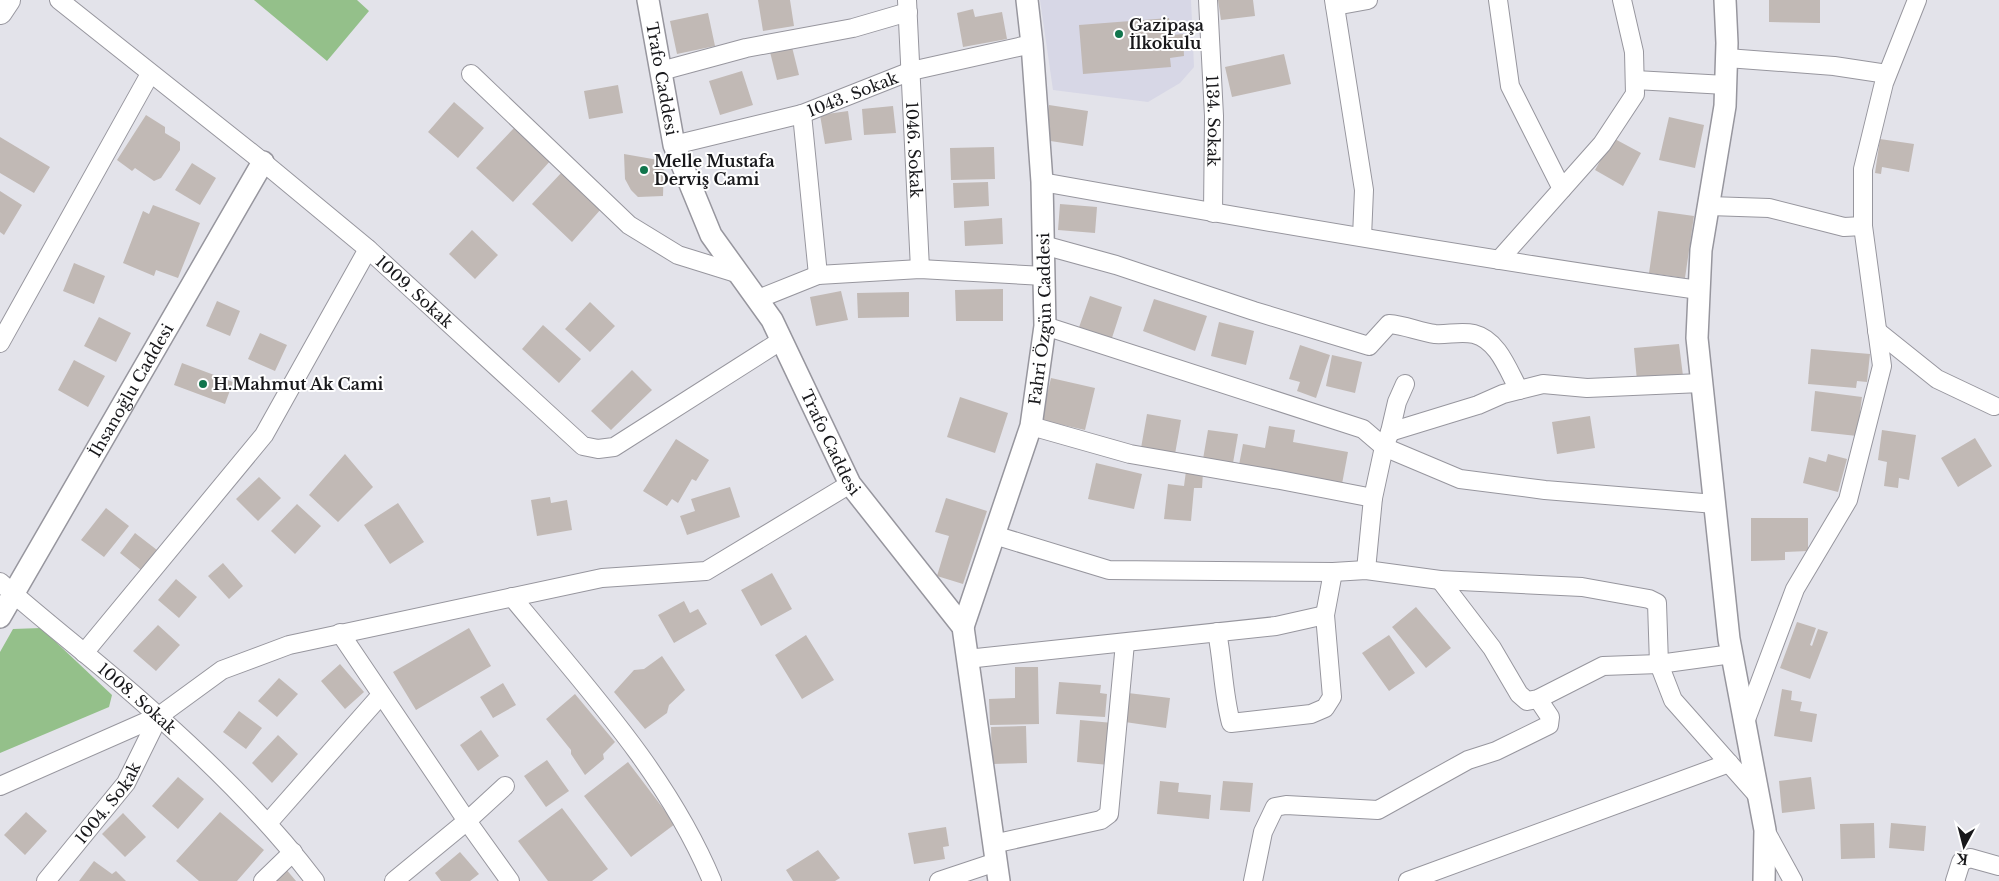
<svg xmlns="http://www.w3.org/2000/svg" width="1999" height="881" viewBox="0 0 1999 881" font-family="'Libre Baskerville',serif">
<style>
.built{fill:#d7d7e6}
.green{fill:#94c08a}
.building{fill:#c1b9b5}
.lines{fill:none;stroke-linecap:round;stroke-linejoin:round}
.minor-casing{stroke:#97969e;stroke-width:20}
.tertiary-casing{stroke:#97969e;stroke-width:24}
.secondary-casing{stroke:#97969e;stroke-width:26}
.minor{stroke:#fff;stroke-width:18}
.tertiary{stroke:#fff;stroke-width:21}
.secondary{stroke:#fff;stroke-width:24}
.poi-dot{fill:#11754c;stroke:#fff;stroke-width:2}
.labels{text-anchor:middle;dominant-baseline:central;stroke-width:4;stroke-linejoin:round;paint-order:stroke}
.poi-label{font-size:16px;font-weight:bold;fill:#18181b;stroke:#fff;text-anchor:start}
.street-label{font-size:16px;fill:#18181b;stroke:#fff}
</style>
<rect width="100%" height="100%" fill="#e3e3ea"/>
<!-- built -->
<path class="built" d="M1040,0H1191L1194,67L1180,83L1148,102L1053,90Z"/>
<!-- green -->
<path class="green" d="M254,0H357L369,11L327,61Z
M41,628L112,695L109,707L0,753V652L13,629Z"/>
<!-- building -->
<path class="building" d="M758,0H790L794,26L763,31Z
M1218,0H1253L1255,16L1221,20Z
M1769,0H1820V23L1769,22Z
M973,9L975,17L1002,12L1007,39L963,47L957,13Z
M708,13L715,46L677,54L670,21Z
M1169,18L1171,35L1183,34L1184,56L1170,58L1171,67L1083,74L1079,25Z
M792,47L799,75L777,80L770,52Z
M1284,54L1291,84L1232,97L1225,67Z
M742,71L753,105L720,115L709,81Z
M618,85L623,113L589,119L584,91Z
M454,102L484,128L458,158L428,132Z
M1049,105L1088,111L1083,146L1044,140Z
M893,106L896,133L864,135L862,109Z
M848,111L852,140L825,144L820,115Z
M146,115L165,127V133L180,142V150L161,178L154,181L135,168L132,171L117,160Z
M1669,117L1704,125L1695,168L1659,160Z
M515,127L551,160L513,202L476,168Z
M0,137L50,167L34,193L0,173Z
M1613,138L1641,153L1623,186L1595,170Z
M1880,139L1914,144L1909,172L1882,167L1881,174L1875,173Z
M994,147L995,179L951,180L950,148Z
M624,154L664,161L663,196L638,197L631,190L625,179Z
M192,163L216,178L200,205L175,190Z
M563,171L601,209L572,242L532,204Z
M988,182L989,206L954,208L953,183Z
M0,191L22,205L4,235L0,232Z
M1060,204L1097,207L1095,233L1058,230Z
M153,205L200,223L178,278L156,270L154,276L123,263L143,211L149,214Z
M1658,211L1694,216L1685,278L1649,273Z
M1002,218L1003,244L965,246L964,221Z
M472,230L498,255L475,279L449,254Z
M74,263L105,276L94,304L63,291Z
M1003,289V321H956L955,290Z
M841,291L848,320L816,326L810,297Z
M909,292V317L858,318L857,293Z
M1090,296L1122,307L1110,344L1077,333Z
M1154,299L1207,316L1195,351L1143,331Z
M217,301L240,311L230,336L206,326Z
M590,302L615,326L590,352L565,329Z
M99,317L131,333L116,362L84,346Z
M1219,322L1254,331L1246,365L1211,356Z
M543,325L581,359L559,383L522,349Z
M260,333L287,345L275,371L248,359Z
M1679,344L1683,376L1637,381L1634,348Z
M1300,345L1330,355L1316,398L1297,391L1300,382L1289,379Z
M1811,349L1870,354L1867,382L1857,381L1856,388L1808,384Z
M1332,355L1362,362L1355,393L1326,386Z
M74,360L105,376L88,407L58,390Z
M182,363L233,382L225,404L174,385Z
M632,370L652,390L611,430L591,411Z
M1051,378L1095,388L1085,430L1041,420Z
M1815,391L1862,397L1857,436L1811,431Z
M960,397L1008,413L995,453L947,437Z
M1147,414L1181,420L1175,454L1141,448Z
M1590,416L1595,448L1557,454L1552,422Z
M1269,426L1295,430L1293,442L1348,452L1342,484L1239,465L1243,444L1265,448Z
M1208,430L1238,434L1233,463L1203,459Z
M1882,430L1916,435L1909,480L1899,478L1898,488L1884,486L1887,462L1878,460Z
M1975,438L1992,466L1958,487L1941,458Z
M676,439L709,460L696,481L692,479L678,503L672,499L667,506L643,491Z
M345,454L373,487L338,522L309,495Z
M1828,454L1847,459L1838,492L1803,483L1809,457L1826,462Z
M1096,463L1142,474L1134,509L1088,499Z
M1186,471L1203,472L1202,488H1194L1191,521L1164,519L1168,484L1184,486Z
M259,477L281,498L258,521L236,499Z
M730,487L740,517L687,535L680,516L695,511L691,499Z
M550,497L551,503L567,500L572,530L537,536L531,500Z
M946,498L987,511L963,584L937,576L949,536L935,532Z
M398,503L424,542L390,564L364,525Z
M297,504L321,526L295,554L271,531Z
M106,508L129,526L104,557L81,540Z
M1751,518H1808V551L1785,552V560L1751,561Z
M135,533L157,550L141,570L120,553Z
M223,563L243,586L229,599L208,576Z
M772,573L792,609L761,626L741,590Z
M176,579L197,597L179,618L158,600Z
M684,601L690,613L698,609L707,624L674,643L658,615Z
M1416,607L1451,648L1426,668L1392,627Z
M1797,622L1816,628L1810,645L1812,646L1818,629L1828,632L1810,679L1780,668Z
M158,625L180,645L156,671L133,651Z
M469,628L491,666L416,710L393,672Z
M806,635L834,680L802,699L775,655Z
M1389,635L1415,673L1389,691L1362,653Z
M662,656L685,690L669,705L667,713L645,729L614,692L634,670L644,669Z
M340,664L364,692L345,709L321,681Z
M1015,667H1038L1039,724L990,725L989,699L1015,698Z
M279,678L298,694L277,717L258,701Z
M1059,682L1101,685L1100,693L1107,694L1105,717L1056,714Z
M503,683L516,705L493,718L480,697Z
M1782,689L1792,691L1791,700L1802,702L1800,711L1817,714L1812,742L1774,736Z
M1128,693L1170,698L1166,728L1125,722Z
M575,694L615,742L603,754L604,759L585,775L571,754V750L546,719Z
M239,711L262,728L246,749L223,732Z
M1080,720L1113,723L1109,765L1077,762Z
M1026,726L1027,763L992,764L991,727Z
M481,730L499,756L478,771L460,745Z
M278,735L298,754L272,783L252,763Z
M547,760L569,791L546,807L524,776Z
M628,762L675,824L631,857L584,796Z
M178,777L204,799L178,829L152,806Z
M1811,777L1815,809L1782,813L1779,781Z
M1160,781L1179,783L1178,792L1211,795L1209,819L1157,814Z
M1223,781L1253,783L1250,812L1220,810Z
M562,808L608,869L592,881H548L518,841Z
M26,812L47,831L25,855L4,835Z
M220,812L264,850L237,881H199L176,861Z
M123,813L146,837L125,857L102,834Z
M1874,823L1875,858L1841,859L1840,824Z
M1891,823L1926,826L1924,851L1889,848Z
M946,827L949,846L943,847L945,859L914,864L908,833Z
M818,850L840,878L835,881H793L786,870Z
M460,852L479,874L470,881H441L435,873Z
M94,861L112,874L116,871L126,881H79Z
M285,868L296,881H274Z"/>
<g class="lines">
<defs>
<g id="minor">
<path id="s1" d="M59,0L263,162L368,249L583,446L598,449L614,447L782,340"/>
<path id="s2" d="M907,0L920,269"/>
<path id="s3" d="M1208,0L1214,116L1213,213"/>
<path d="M1334,0L1364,190L1362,237"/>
<path d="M1498,0L1510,86L1562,189"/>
<path d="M1335,6L1368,0"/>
<path d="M1727,58L1834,66L1887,74"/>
<path d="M661,71L746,48L853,28L908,12"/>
<path d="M471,74L629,225L678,255L739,274"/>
<path d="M1635,80L1726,85"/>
<path d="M802,114L818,275"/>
<path id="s4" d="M674,145L802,114L911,71L1032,44"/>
<path d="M1042,182C1260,221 1479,259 1699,290"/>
<path d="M1709,206L1769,208L1844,227L1863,226"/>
<path d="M1043,245L1116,265L1254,311L1369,346L1389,324C1405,325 1419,332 1435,334C1447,335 1461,331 1474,334C1498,340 1508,370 1519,390"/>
<path d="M1499,260L1602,144L1635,94L1634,52L1622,0"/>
<path d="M758,299L818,275L920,269L1044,276"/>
<path d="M1045,326L1363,429L1384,447L1460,479L1545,490L1715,504"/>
<path d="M1877,331L1937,379L1994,406"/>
<path d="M0,343L150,74"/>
<path d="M1031,426L1130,454L1280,480L1373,498"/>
<path d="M1390,432L1478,405L1503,394L1543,384L1587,388L1701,383"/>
<path d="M994,535L1109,570L1333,572L1366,570L1440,580L1582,587L1649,599L1657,603L1659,664L1673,700L1759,797"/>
<path d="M1366,570L1373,498L1384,447L1390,432L1397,402L1405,384"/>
<path d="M1440,580L1492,648L1519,694L1527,701L1538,699L1603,666L1659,664L1732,654"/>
<path id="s5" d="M0,582C52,628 108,670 159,717C215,767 269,820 315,881"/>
<path d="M512,597C585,686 667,773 712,881"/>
<path d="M1217,632C1223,662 1223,693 1231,723L1311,714L1325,708L1332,697L1325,615L1333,572"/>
<path d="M340,633L467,821L510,881"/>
<path d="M84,653L264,435L368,249"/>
<path d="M967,659L1276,626L1325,615"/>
<path d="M1745,722L1795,589L1848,500L1882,366L1863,226V169L1884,83L1917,0"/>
<path d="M0,786L159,716L222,670L289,645L602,578L706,571L850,484"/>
<path d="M268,823L381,695"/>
<path d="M1765,830L1793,881"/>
<path d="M993,844L1101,820L1109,814L1125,643"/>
<path id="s6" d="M46,881L126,783L159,716"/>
<path d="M263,881L293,852"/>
<path d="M394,881L467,821L505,786"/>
<path d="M939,881L996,862"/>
<path d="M1253,881L1263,832L1275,807L1286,805L1378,810L1468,760L1496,751L1549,725L1550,717L1538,699"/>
<path d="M1408,881L1729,763"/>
<path d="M1955,881L1961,862L1970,858L1999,866"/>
</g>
<g id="tertiary">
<path id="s7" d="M648,0L674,145L711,235L772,320L850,484L963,627L999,881"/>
<path d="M1725,0L1727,43L1725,106L1701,250L1697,338L1729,639L1765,830L1764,881"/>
<path id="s8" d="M0,617L263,162"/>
<path id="s9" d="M963,627L1031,426L1045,326L1042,182L1032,44L1027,0"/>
</g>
<path id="secondary" d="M0,12L8,0"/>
</defs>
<!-- minor casing -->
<use href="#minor" class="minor-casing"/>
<!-- tertiary casing -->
<use href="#tertiary" class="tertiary-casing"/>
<!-- secondary casing -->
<use href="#secondary" class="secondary-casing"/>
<!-- minor -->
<use href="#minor" class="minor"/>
<!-- tertiary -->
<use href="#tertiary" class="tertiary"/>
<!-- secondary -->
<use href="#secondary" class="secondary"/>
</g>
<!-- markers -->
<g class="poi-dot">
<circle cx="1119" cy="34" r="5"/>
<circle cx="644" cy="170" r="5"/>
<circle cx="203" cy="384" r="5"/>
</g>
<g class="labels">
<!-- poi labels -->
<g class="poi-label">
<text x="1129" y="25">Gazipaşa<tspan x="1129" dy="18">İlkokulu</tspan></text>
<text x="654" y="161">Melle Mustafa<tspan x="654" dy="18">Derviş Cami</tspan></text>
<text x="213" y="384">H.Mahmut Ak Cami</text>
</g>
<!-- street labels -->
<g class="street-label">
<text stroke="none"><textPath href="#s7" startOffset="80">Trafo Caddesi</textPath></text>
<text stroke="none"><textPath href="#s4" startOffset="186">1043. Sokak</textPath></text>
<text stroke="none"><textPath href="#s3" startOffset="121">1134. Sokak</textPath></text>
<text stroke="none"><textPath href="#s2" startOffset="150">1046. Sokak</textPath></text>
<text stroke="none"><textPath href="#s1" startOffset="460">1009. Sokak</textPath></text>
<text stroke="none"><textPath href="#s9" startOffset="320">Fahri Özgün Caddesi</textPath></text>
<text stroke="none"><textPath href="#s8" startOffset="262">İhsanoğlu Caddesi</textPath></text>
<text stroke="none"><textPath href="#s7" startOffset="485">Trafo Caddesi</textPath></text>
<text stroke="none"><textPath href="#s5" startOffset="180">1008. Sokak</textPath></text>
<text stroke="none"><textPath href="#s6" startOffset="100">1004. Sokak</textPath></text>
</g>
</g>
<!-- north arrow -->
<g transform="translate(1964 846) rotate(187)" stroke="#ffffff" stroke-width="4" paint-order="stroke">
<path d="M0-4L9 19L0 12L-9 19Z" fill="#18181b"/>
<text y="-8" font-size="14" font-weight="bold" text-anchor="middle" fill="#18181b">K</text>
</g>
</svg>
